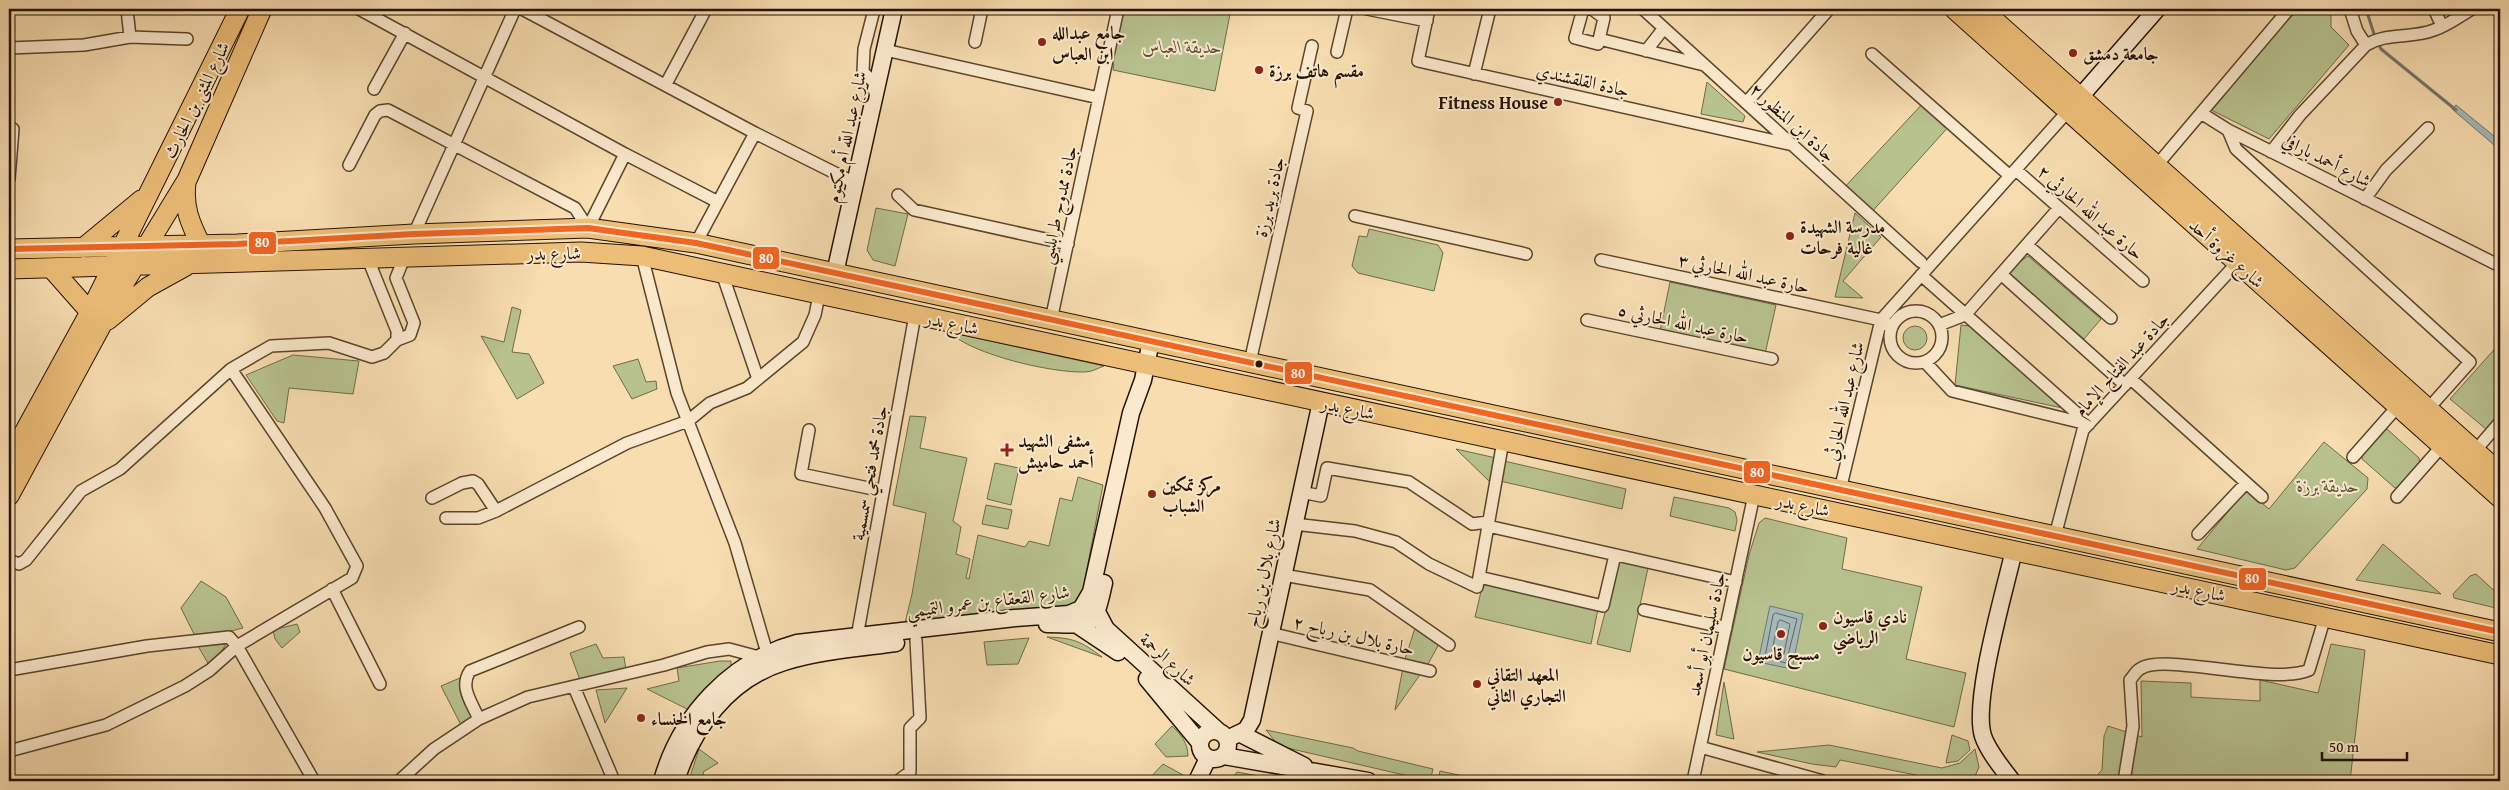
<svg xmlns="http://www.w3.org/2000/svg" width="2509" height="790" viewBox="0 0 2509 790" font-family="'Gentium Book Plus',Amiri,serif">
<style>
.green{fill:#b7c28f;stroke:#6e6a48}
.water{fill:#a4b8b8;stroke:#71756e}
.lines{fill:none;stroke-linecap:round;stroke-linejoin:round}
.shore{stroke:#64645c;stroke-width:1}
.stream{stroke:#71756e;stroke-width:3}
.street-casing{stroke:#5a442c;stroke-width:14}
.secondary-casing{stroke:#251100;stroke-width:19}
.primary-casing{stroke:#251100;stroke-width:21}
.street{stroke:#fae9cc;stroke-width:11}
.secondary{stroke:#fae9cc;stroke-width:16}
.primary{stroke:#ecbe78;stroke-width:19}
.bus-1-casing{stroke:#fae9cc;stroke-width:10}
.bus-1{stroke:#f26522;stroke-width:6}
.poi-dot{fill:#8f2418;stroke:#fae9cc;stroke-width:2}
.bus-dot{fill:#251100;stroke:#fae9cc;stroke-width:2}
.labels{text-anchor:middle;dominant-baseline:central;stroke-width:4;stroke-linejoin:round;paint-order:stroke}
.poi-label{font-size:18px;font-weight:bold;fill:#251100;stroke:#fae9cc;text-anchor:start}
.park-label{font-size:18px;font-style:italic;fill:#584f32;stroke:#fae9cc}
.street-label{font-size:18px;fill:#251100;stroke:#fae9cc}
.line-badge{stroke:#fae9cc;stroke-width:2}
.badge-label{font-size:14px;text-anchor:middle;font-weight:bold;fill:#fff}
</style>
<rect width="100%" height="100%" fill="#f7ddb0"/>
<filter id="stains"><feTurbulence type="fractalNoise" baseFrequency=".004" numOctaves="4"/><feColorMatrix values="0 0 0 0 .2 0 0 0 0 .09 0 0 0 0 .02 0 0 0 .5 -.17"/></filter>
<radialGradient id="worn" r=".72"><stop offset=".6" stop-color="#630" stop-opacity="0"/><stop offset="1" stop-color="#630" stop-opacity=".3"/></radialGradient>
<!-- green -->
<path class="green" d="M1121,9H1231L1215,91L1113,70L1114,64L1111,63Z
M2296,9H2331V27L2349,45L2269,139L2209,109Z
M1707,82L1745,116L1743,122L1701,114Z
M1925,101L1951,124L1869,215L1842,190Z
M876,208L908,214L895,266L873,260L867,250Z
M1855,213L1881,237L1843,281L1863,298L1835,297Z
M1369,229L1438,245L1443,253L1434,291L1358,273L1352,266L1359,236L1367,237Z
M2028,256L2101,319L2084,339L2010,275L2013,267Z
M1670,282L1776,305L1765,354L1660,331Z
M512,307L521,310L512,352L529,354L544,383L517,399L481,336L504,342Z
M1961,325L1970,326L2067,409L1955,385Z
M1903 338a12 12 0 1 1 24 0a12 12 0 1 1-24 0Z
M949,332L1104,366C1098,368 1092,372 1085,372C1052,373 973,355 949,332Z
M2500,343V414L2486,429L2450,399Z
M293,355L359,361L353,394L289,388L284,423L277,421L246,375Z
M638,359L646,382L656,381L657,389L632,399L613,366Z
M910,416L926,417L920,448L967,458L953,521L961,527L956,554L970,559L966,578L969,579L978,535L1025,547L1029,541L1049,546L1060,498L1072,501L1078,477L1103,485L1081,600L1073,609L905,623L912,594L926,513L893,505Z
M2387,429L2419,458L2420,465L2400,487L2395,488L2362,459L2363,451L2383,430Z
M2324,442L2368,478L2367,489L2295,568L2286,570L2197,549L2246,490L2269,509Z
M1456,449L1496,458L1491,483Z
M1504,461L1626,489L1622,509L1500,481Z
M995,463L1019,468L1011,505L987,499Z
M1674,497L1729,508L1735,512L1737,520L1735,531L1670,516Z
M986,505L1012,510L1008,529L982,524Z
M1765,518L1847,538L1842,569L1922,587L1906,659L1966,673L1954,727L1724,669L1749,555L1759,523Z
M2383,544L2441,594L2356,580Z
M1618,561L1648,568L1630,652L1597,644Z
M2476,574L2500,596V609L2454,598L2453,594L2470,576Z
M201,581L226,597L243,628L197,640L181,608Z
M1483,583L1598,609L1591,644L1475,617Z
M297,624L300,632L282,648L275,639L273,630Z
M1415,628L1439,644L1428,664L1405,659Z
M1047,637C1073,638 1081,641 1102,657Z
M1029,638L1018,664L987,665L984,642Z
M226,644L215,662L209,665L198,646Z
M596,644L603,658L624,657L626,670L580,680L570,653Z
M2331,644L2365,650L2350,781H2092L2102,770L2104,736L2108,726L2142,737L2141,681L2191,683V697L2260,701V680L2318,693Z
M720,661H731V667L689,710L647,689L679,681L677,668Z
M1403,667L1422,672L1395,710Z
M460,678L480,716L461,725L441,686Z
M1724,682L1734,739L1716,735Z
M627,688L605,723L596,690Z
M1172,726C1181,735 1188,743 1188,756L1166,757L1155,744Z
M1266,730L1353,748L1358,751L1433,769L1430,781L1279,746Z
M1952,735L1968,741L1970,750L1958,761L1946,763Z
M1829,745L1942,768L1960,763L1975,749L1979,767L1973,781H1924L1916,775L1840,760L1836,767L1812,764L1757,752Z
M699,749L718,763L703,772L706,781L689,780Z
M1163,764L1183,775L1180,781H1147Z
M1440,771L1482,780V781H1438Z
M1237,772L1286,781H1230Z"/>
<!-- water -->
<path class="water" d="M2456,105L2500,141V150L2452,109Z
M1770,606L1803,614L1792,669L1758,662Z"/>
<g class="lines">
<!-- shore -->
<path class="shore" d="M1776,613L1797,619L1786,663L1765,657L1773,615Z
M1781,620L1790,624L1784,654L1781,655L1772,651L1778,622Z"/>
<!-- stream -->
<path class="stream" d="M2366,9L2375,37
M2378,43L2381,49L2456,110"/>
<defs>
<path id="street" d="M359,9L625,154L718,202
M522,9L755,133L857,184
M1367,9L1427,21
M1429,9L1418,61L1793,145
M1583,9L1575,38L1598,44L1604,18L1592,9
M1643,9L1921,262
M2350,9L2357,31L2366,45
M2434,9L2442,26
M873,14L864,49L863,72L877,85
M130,37L187,39
M1599,39L1704,65
M975,42L982,9
M9,48L84,45L130,37L127,9
M885,50L1099,98
M1646,51L1664,28
M1337,52L1347,9
M1872,54L2010,176
M1474,74L1490,9
M666,84L706,9
M374,89L405,33
M1746,103L1829,9
M2201,113L2289,9
M2228,130L2236,149L2470,362L2428,409
M2271,152L2300,115L2366,45C2387,32 2411,39 2434,30C2447,26 2460,16 2472,9
M349,165L375,115L380,111L388,110L575,208L588,228L625,154
M2157,165L2201,113L2228,130L2500,266
M2016,170L2143,281
M9,179L13,129
M898,195L914,210L1068,244
M2365,199L2386,170L2428,128
M1355,216L1526,254
M414,234L515,9
M696,243L755,133
M2027,245L2111,318
M642,256L677,393L735,543L767,653
M368,259L397,331V340
M1601,260L1881,320L1891,327
M722,273L758,379
M2001,274L2125,385
M1921,275L2089,424
M1890 337a26 26 0 1 1 52 0a26 26 0 1 1-52 0Z
M1051,320L1118,9
M1587,320L1772,359
M1939,325L1965,315L2059,208
M1250,362L1307,111L1298,108L1312,46
M1925,362L1952,391L2087,424
M2131,379L2262,497
M809,430L801,474L883,491
M2475,451L2500,422
M2353,457L2398,406
M1840,490L1881,320L2068,111
M1301,492L1321,496L1327,468L1409,482L1472,524L1488,522
M2397,497L2442,446
M432,498L462,483L473,481L478,484L496,511
M446,518H478L496,511L627,443L688,421L710,403L747,388L803,342L815,315L819,295
M1294,524L1355,531L1396,542L1429,564L1477,587L1479,577L1603,606L1615,555
M1488,526L1736,582
M2198,534L2246,483
M2055,536L2083,430L2237,263
M9,560L19,564L26,560L81,491L120,469L231,369
M1283,575L1370,590L1449,645
M1479,577L1503,441
M332,589L380,684
M1644,610L1726,628
M1270,633L1430,671
M857,637L915,315
M9,670L147,646L229,637L237,646L210,670L185,686L106,725L9,751
M574,687L614,781
M479,719C472,703 459,687 470,671L579,627
M1700,747L1823,781
M314,781L237,646L352,578L357,566L325,508L231,369L271,346L329,343L372,357L384,353L397,340L410,335L414,323L396,278L404,258
M399,781L434,749L479,719L528,697L664,665L707,652L729,649L759,657
M898,781L910,772V728L920,718L916,640
M1693,781L1754,495
M2124,781L2133,726L2130,680C2133,677 2136,671 2140,669C2163,652 2273,686 2309,670L2325,617"/>
<path id="secondary" d="M2080,97L2157,9
M835,273L894,9
M1097,612L1106,629L1218,731
M1047,624C1092,624 1093,633 1104,583
M1079,626L1118,652
M1147,679L1200,743
M1200 745a14 14 0 1 1 28 0a14 14 0 1 1-28 0Z
M1241,734L1304,766
M1227,739L1246,730L1252,720L1321,402
M1224,756L1368,781
M662,781C680,716 731,661 797,643L1015,618L1069,614L1081,609L1091,592L1131,413L1143,380L1151,341
M676,781C692,728 729,679 784,662C819,651 859,648 896,643
M1197,781L1208,758
M2012,781C2002,768 1988,751 1983,736C1972,701 2005,590 2014,550"/>
<path id="primary" d="M1954,9L2500,498
M1982,9L2500,473
M186,183C183,207 190,223 201,245
M83,248L141,200
M9,249L237,244L414,234L588,228L696,243L2500,632
M9,269L581,252L642,256L2500,655
M52,269L90,312
M108,320L148,287L186,266
M9,460L90,312L240,9
M9,496L126,280L187,180L262,9"/>
</defs>
<!-- street casing -->
<use href="#street" class="street-casing"/>
<!-- secondary casing -->
<use href="#secondary" class="secondary-casing"/>
<!-- primary casing -->
<use href="#primary" class="primary-casing"/>
<!-- street -->
<use href="#street" class="street"/>
<!-- secondary -->
<use href="#secondary" class="secondary"/>
<!-- primary -->
<use href="#primary" class="primary"/>
<defs>
<path id="bus-1" d="M9,249L237,244L414,234L588,228L696,243L2500,632"/>
</defs>
<!-- bus-1 casing -->
<use href="#bus-1" class="bus-1-casing"/>
<!-- bus-1 -->
<use href="#bus-1" class="bus-1"/>
</g>
<!-- markers -->
<g class="poi-dot">
<circle cx="1042" cy="42" r="5"/>
<circle cx="2073" cy="53" r="5"/>
<circle cx="1259" cy="70" r="5"/>
<circle cx="1558" cy="102" r="5"/>
<circle cx="1790" cy="236" r="5"/>
<path d="M1004.5 442.5h5v5h5v5h-5v5h-5v-5h-5v-5h5z"/>
<circle cx="1152" cy="494" r="5"/>
<circle cx="1823" cy="626" r="5"/>
<circle cx="1781" cy="634" r="5"/>
<circle cx="1477" cy="684" r="5"/>
<circle cx="641" cy="718" r="5"/>
</g>
<circle class="bus-dot" cx="1259" cy="364" r="4.5"/>
<g class="labels">
<!-- poi labels -->
<g class="poi-label">
<text x="1052" y="32">جامع عبدالله<tspan x="1052" dy="21">ابن العباس</tspan></text>
<text x="2083" y="53">جامعة دمشق</text>
<text x="1269" y="70">مقسم هاتف برزة</text>
<text x="1548" y="102" text-anchor="end">Fitness House</text>
<text x="1800" y="226">مدرسة الشهيدة<tspan x="1800" dy="21">غالية فرحات</tspan></text>
<text x="1018" y="440">مشفى الشهيد<tspan x="1018" dy="21">أحمد حاميش</tspan></text>
<text x="1162" y="484">مركز تمكين<tspan x="1162" dy="21">الشباب</tspan></text>
<text x="1833" y="616">نادي قاسيون<tspan x="1833" dy="21">الرياضي</tspan></text>
<text x="1781" y="653" text-anchor="middle">مسبح قاسيون</text>
<text x="1487" y="674">المعهد التقاني<tspan x="1487" dy="21">التجاري الثاني</tspan></text>
<text x="651" y="718">جامع الخنساء</text>
</g>
<!-- park labels -->
<g class="park-label">
<text x="1182" y="46">حديقة العباس</text>
<text x="2328" y="485">حديقة برزة</text>
</g>
<!-- street labels -->
<g class="street-label">
<text transform="translate(1583 80) rotate(13)">جادة القلقشندي</text>
<text transform="translate(196 100) rotate(-64)">شارع المثنى بن الحارث</text>
<text transform="translate(1793 122) rotate(42)">جادة ابن المنظور ٢</text>
<text transform="translate(846 137) rotate(-78)">شارع عبد اللّه أم مكتوم</text>
<text transform="translate(2327 160) rotate(27)">شارع أحمد بارافي</text>
<text transform="translate(1269 197) rotate(-77)">جادة بريد برزة</text>
<text transform="translate(1058 205) rotate(-78)">جادة ممدوح طرابلسي</text>
<text transform="translate(2091 212) rotate(41)">حارة عبد الله الحارثي ٢</text>
<text transform="translate(554 253) rotate(-1)">شارع بدر</text>
<text transform="translate(2227 253) rotate(42)">شارع غزوة أحد</text>
<text transform="translate(1744 273) rotate(12)">حارة عبد الله الحارثي ٣</text>
<text transform="translate(952 323) rotate(12)">شارع بدر</text>
<text transform="translate(1683 323) rotate(12)">حارة عبد الله الحارثي ٥</text>
<text transform="translate(2121 364) rotate(-48)">جادة عبد الفتاح الإمام</text>
<text transform="translate(1844 401) rotate(-77)">شارع عبد الله الحارثي</text>
<text transform="translate(1348 408) rotate(12)">شارع بدر</text>
<text transform="translate(869 473) rotate(-80)">جادة محمد فتحي سمسمية</text>
<text transform="translate(1803 505) rotate(12)">شارع بدر</text>
<text transform="translate(1263 573) rotate(-78)">شارع بلال بن رباح</text>
<text transform="translate(2199 590) rotate(12)">شارع بدر</text>
<text transform="translate(988 601) rotate(-7)">شارع القعقاع بن عمرو التميمي</text>
<text transform="translate(1706 634) rotate(-78)">جادة سليمان أبو أسعد</text>
<text transform="translate(1354 635) rotate(13)">حارة بلال بن رباح ٢</text>
<text transform="translate(1168 659) rotate(43)">شارع الرحمة</text>
</g>
</g>
<g class="line-badge">
<rect x="248" y="231" width="29" height="24" rx="5" fill="#f26522"/>
<rect x="752" y="246" width="28" height="24" rx="5" fill="#f26522"/>
<rect x="1284" y="361" width="29" height="24" rx="5" fill="#f26522"/>
<rect x="1743" y="460" width="28" height="24" rx="5" fill="#f26522"/>
<rect x="2238" y="567" width="29" height="24" rx="5" fill="#f26522"/>
</g>
<g class="badge-label">
<text x="262" y="247">80</text>
<text x="766" y="263">80</text>
<text x="1298" y="378">80</text>
<text x="1757" y="477">80</text>
<text x="2252" y="583">80</text>
</g>
<!-- margin -->
<rect width="2509" height="790" fill="none" stroke="#f7ddb0" stroke-width="30"/>
<rect x="10" y="10" width="2489" height="770" fill="none" stroke="#251100" stroke-width="2.5"/>
<rect x="15" y="15" width="2479" height="760" fill="none" stroke="#251100"/>
<!-- scale -->
<path d="M2322 752v8h85v-8" fill="none" stroke="#251100" stroke-width="2.5"/>
<text x="2329" y="752" font-size="15" fill="#251100" stroke="#fae9cc" stroke-width="4" paint-order="stroke">50 m</text>
<rect width="100%" height="100%" filter="url(#stains)"/>
<rect width="100%" height="100%" fill="url(#worn)"/>
</svg>
